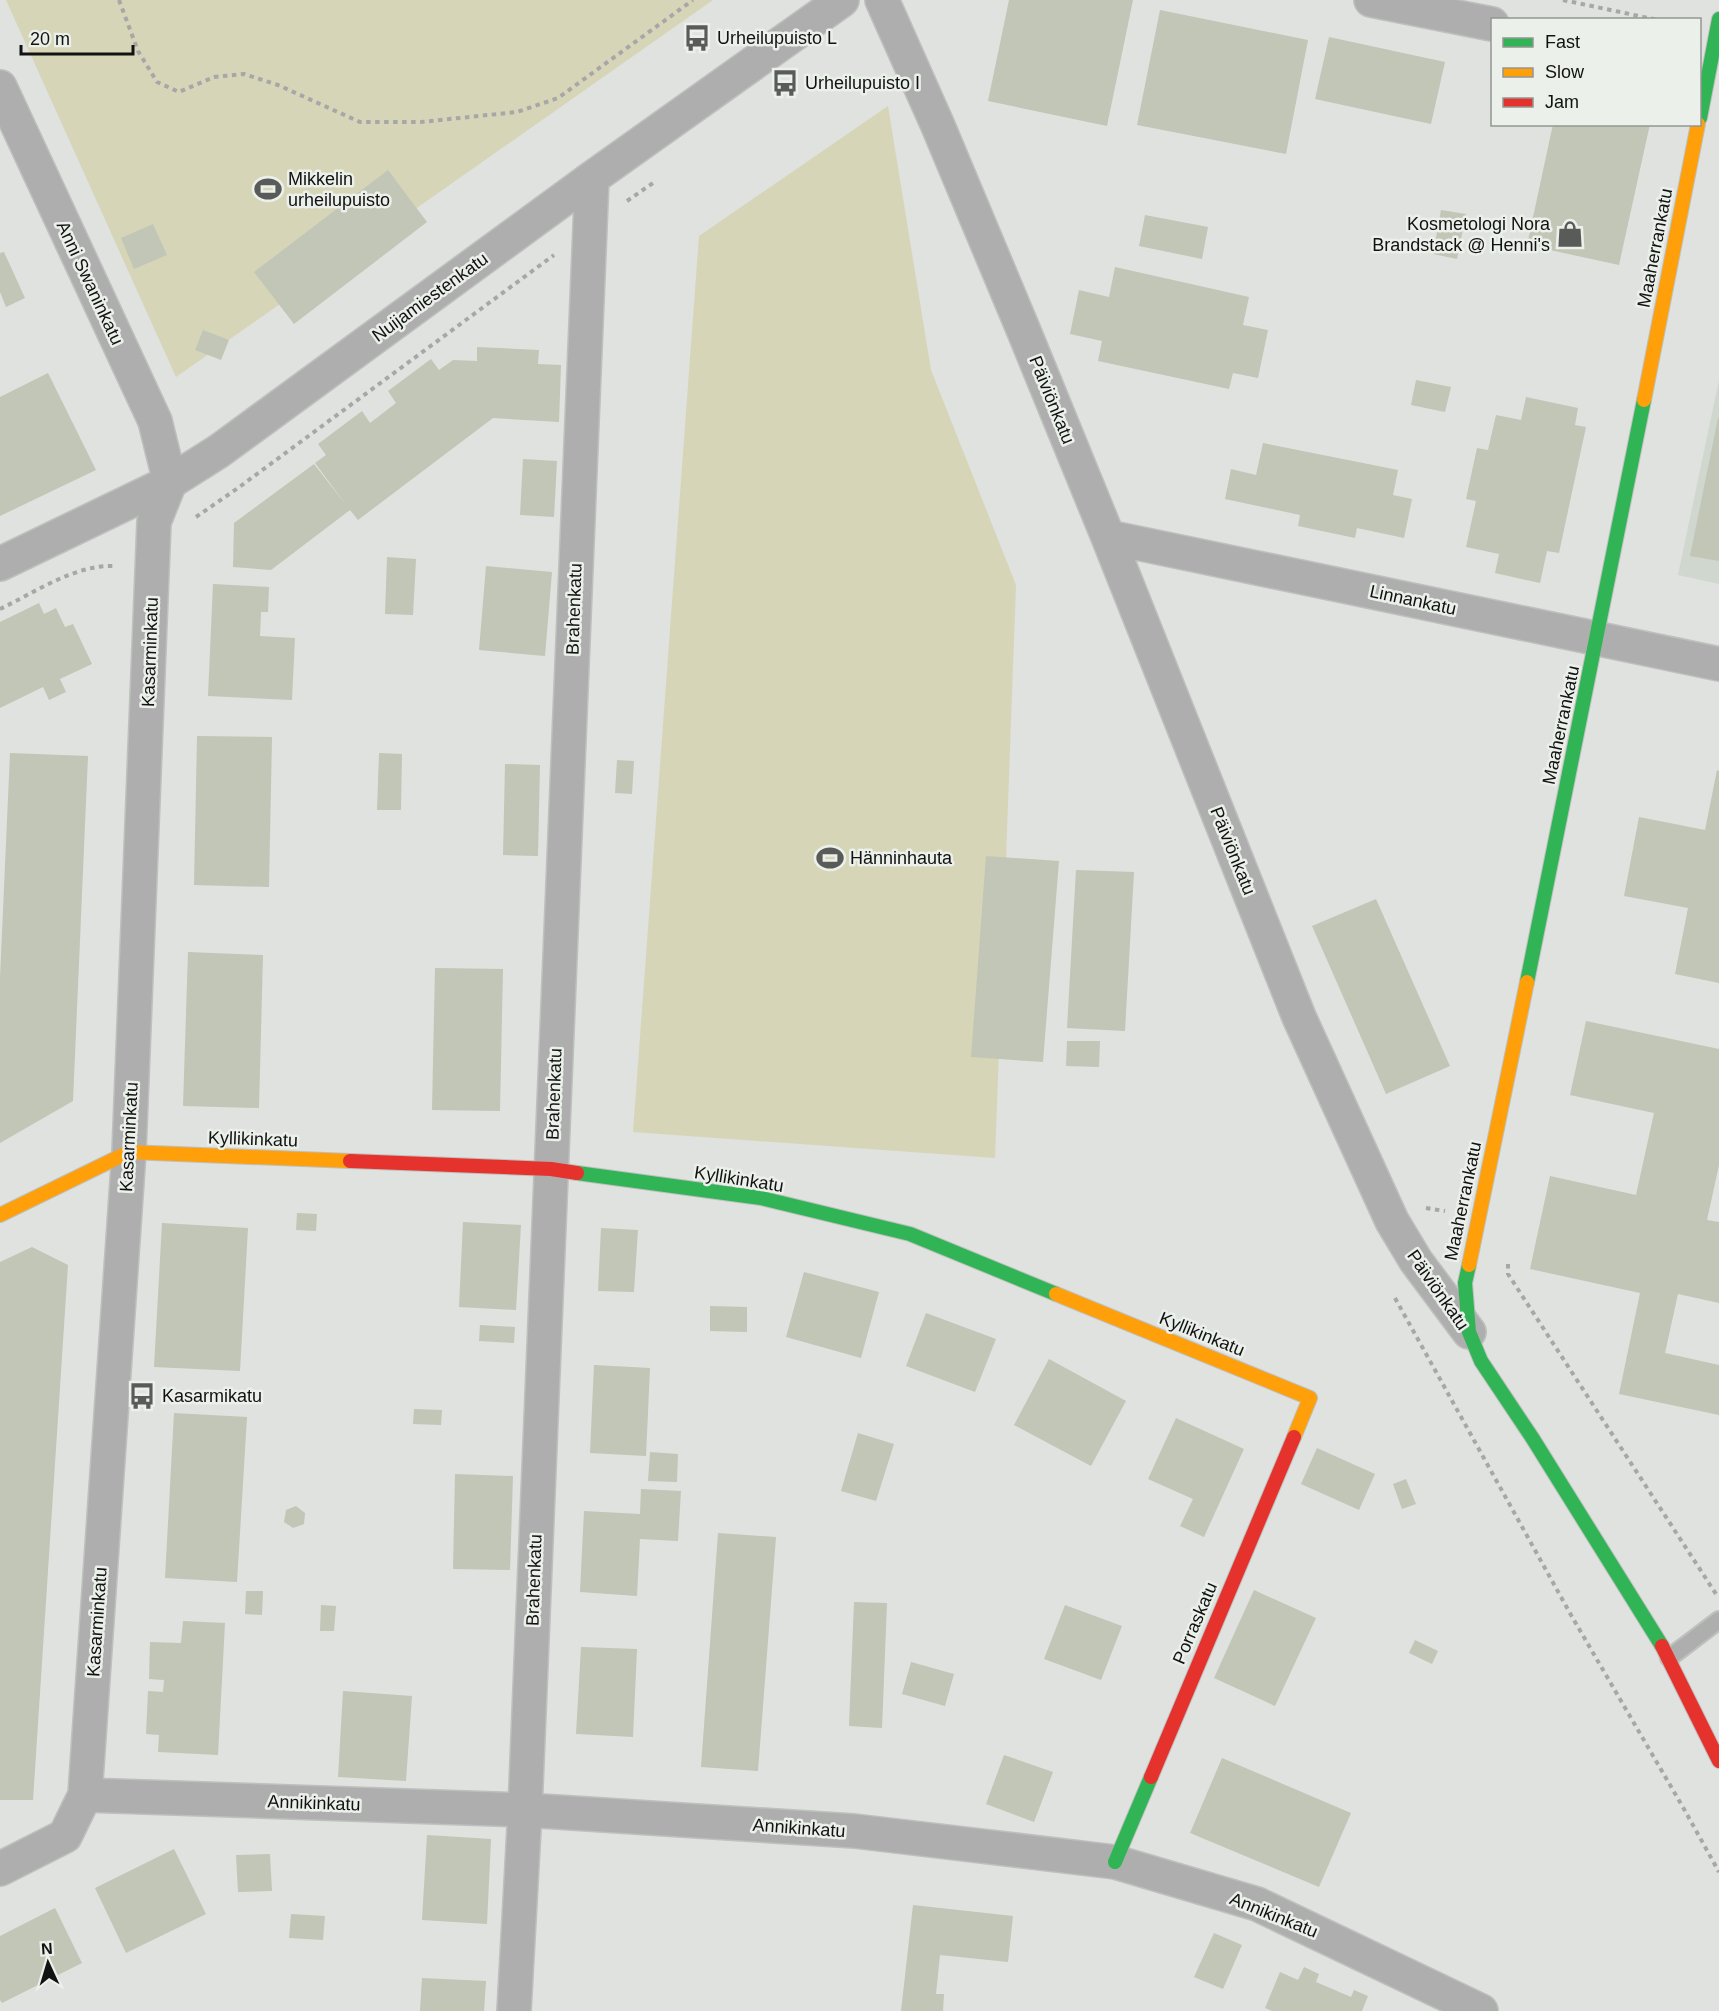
<svg xmlns="http://www.w3.org/2000/svg" width="1719" height="2011" viewBox="0 0 1719 2011" font-family="Arial,sans-serif">
<style>
.built{fill:#d0d7cf}
.green{fill:#d7d5b7}
.building{fill:#c1c6b6}
.lines{fill:none;stroke-linecap:round;stroke-linejoin:round}
.lane-casing{stroke:#bec0be;stroke-width:20}
.street-casing{stroke:#bec0be;stroke-width:36}
.fast-casing{stroke:#bec0be;stroke-width:16}
.slow-casing{stroke:#bec0be;stroke-width:16}
.jam-casing{stroke:#bec0be;stroke-width:16}
.path{stroke:#a7a7a7;stroke-width:4;stroke-dasharray:4.5 4.5;stroke-linecap:butt}
.lane{stroke:#aeaeae;stroke-width:16}
.street{stroke:#aeaeae;stroke-width:33}
.fast{stroke:#30b455;stroke-width:14}
.slow{stroke:#ff9f0a;stroke-width:14}
.jam{stroke:#e5322d;stroke-width:14}
.labels{text-anchor:middle;dominant-baseline:central;stroke-width:5;stroke-linejoin:round;paint-order:stroke}
.poi-label{font-size:18px;fill:#111211;stroke:#ebf0ea;text-anchor:start}
.street-label{font-size:18px;fill:#111211;stroke:#ebf0ea}
</style>
<rect width="100%" height="100%" fill="#dfe2de"/>
<!-- built -->
<path class="built" d="M1719,380V584L1678,575Z"/>
<!-- green -->
<path class="green" d="M6,0H713L176,377Z
M888,106L931,370L1016,585L995,1158L633,1132L699,236Z"/>
<!-- building -->
<path class="building" d="M1009,0H1133L1107,126L988,101Z
M1160,10L1308,40L1286,154L1137,125Z
M1329,37L1445,62L1431,124L1315,99Z
M1553,124H1650L1619,265L1527,245Z
M388,170L427,222L294,324L254,272Z
M1441,210L1466,214L1457,259L1433,254Z
M1145,215L1208,227L1202,259L1139,246Z
M153,224L167,255L134,269L121,238Z
M4,252L25,298L6,307L0,292V253Z
M1115,267L1249,297L1243,325L1268,330L1258,378L1233,373L1229,389L1098,361L1102,341L1070,334L1079,290L1109,297Z
M203,330L229,340L221,360L195,350Z
M477,347L539,350L538,364L561,365L559,422L493,418L358,520L350,510L271,570L233,567L234,523L314,464L347,506L315,463L326,455L318,444L362,411L370,423L396,403L388,391L431,359L439,370L453,360L477,361Z
M48,373L96,470L0,516V397Z
M1416,380L1451,387L1445,412L1411,405Z
M1526,397L1578,408L1575,425L1586,427L1559,553L1547,551L1540,583L1495,573L1499,554L1466,547L1476,501L1466,499L1477,448L1488,450L1496,415L1521,420Z
M1718,418H1719V561L1690,556Z
M1263,443L1398,470L1393,495L1412,499L1404,538L1357,528L1355,538L1298,526L1300,515L1225,499L1231,469L1256,475Z
M523,459L557,461L554,517L520,515Z
M387,557L416,559L413,615L385,614Z
M486,566L552,572L545,656L479,650Z
M213,584L269,587L268,612H261L260,636L295,638L292,700L208,696Z
M39,603L44,614L56,608L65,627L73,624L92,664L60,679L66,692L49,700L43,687L0,708V622Z
M197,736L272,737L269,887L194,885Z
M10,753L88,756L73,1101L0,1143V978Z
M379,753L402,754L401,810H377Z
M617,760L634,761L632,794L615,793Z
M505,764L540,765L538,856L503,855Z
M1717,770L1719,771V983L1675,974L1688,908L1624,896L1639,817L1705,830Z
M986,856L1059,861L1043,1062L971,1057Z
M1076,870L1134,872L1125,1031L1067,1028Z
M1376,899L1450,1066L1386,1094L1312,926Z
M188,952L263,955L259,1108L183,1106Z
M435,968L503,969L500,1111L432,1110Z
M1586,1021L1719,1049V1165L1707,1220L1719,1222V1303L1678,1294L1665,1353L1719,1365V1415L1619,1394L1640,1293L1530,1269L1550,1176L1636,1195L1654,1113L1570,1095Z
M1067,1041H1100L1099,1067L1066,1066Z
M297,1213L317,1214L316,1231L296,1230Z
M463,1222L521,1225L516,1310L459,1307Z
M162,1223L248,1228L240,1371L154,1367Z
M601,1228L638,1230L634,1292L598,1291Z
M32,1247L68,1265L33,1800H0V1262Z
M804,1272L879,1292L861,1358L786,1337Z
M710,1306L747,1307V1332L710,1331Z
M926,1313L996,1339L975,1392L906,1366Z
M480,1325L515,1327L514,1343L479,1341Z
M1049,1359L1126,1401L1091,1466L1014,1425Z
M594,1365L650,1368L646,1456L590,1453Z
M414,1409L442,1410L441,1425L413,1424Z
M174,1413L247,1417L237,1582L165,1578Z
M1176,1418L1244,1449L1204,1537L1180,1526L1193,1499L1148,1479Z
M858,1433L894,1444L876,1501L841,1491Z
M1317,1448L1375,1474L1359,1510L1301,1484Z
M650,1452L678,1454L677,1482L648,1481Z
M455,1474L513,1476L510,1570L453,1569Z
M1406,1479L1416,1504L1402,1509L1393,1484Z
M641,1489L681,1491L678,1541L640,1539L637,1596L580,1592L584,1511L640,1514Z
M296,1506L305,1513L304,1524L293,1528L284,1522L286,1510Z
M718,1533L776,1537L758,1771L701,1767Z
M1254,1590L1316,1618L1275,1706L1214,1678Z
M246,1591H263L262,1615L245,1614Z
M854,1602L887,1603L882,1728L849,1726Z
M321,1605L336,1606L334,1631H320Z
M1065,1605L1122,1626L1101,1680L1044,1659Z
M183,1621L225,1623L218,1755L158,1752L159,1735L146,1734L148,1691L163,1692L164,1680L149,1679L150,1642L181,1643Z
M1415,1640L1438,1651L1432,1664L1409,1653Z
M581,1647L637,1649L633,1737L576,1734Z
M911,1662L954,1674L945,1706L902,1694Z
M343,1691L412,1696L406,1781L338,1777Z
M1004,1755L1053,1772L1034,1822L986,1804Z
M1222,1758L1351,1813L1319,1887L1190,1833Z
M427,1835L491,1839L487,1924L422,1920Z
M174,1849L206,1914L126,1953L95,1888Z
M270,1854L272,1891L238,1892L236,1855Z
M913,1905L1013,1916L1008,1962L940,1955L936,1994H944L943,2011H901Z
M55,1908L82,1963L2,2003L0,2000V1936Z
M291,1914L325,1916L323,1940L289,1938Z
M1214,1933L1242,1945L1223,1989L1194,1977Z
M1304,1967L1319,1974L1316,1982L1351,1997L1354,1990L1368,1996L1362,2011H1272L1265,2008L1280,1972L1298,1980Z
M422,1978L486,1981L484,2011H420Z"/>
<g class="lines">
<defs>
<path id="lane" d="M1669,1658L1719,1620"/>
<path id="street" d="M882,0L938,126L1023,329L1108,537L1299,1017L1392,1221L1416,1261L1469,1332
M1371,0L1492,24
M0,87L155,421L170,482
M1108,537L1719,664
M0,564L170,482L219,451L592,178L842,0
M85,1795L525,1810L854,1831L1115,1862L1257,1904L1481,2011
M0,1869L65,1836L85,1795L129,1152L154,522L170,482
M514,2011L525,1810L592,178"/>
<path id="fast" d="M1700,118L1719,19
M1527,982L1644,400
M577,1173L761,1198L910,1234L1056,1294
M1469,1265L1465,1283L1469,1332L1481,1361L1533,1439L1662,1646
M1115,1862L1151,1777"/>
<path id="slow" d="M1644,400L1698,124
M0,1215L129,1152L350,1161
M1469,1265L1527,982
M1056,1294L1310,1398L1294,1437"/>
<path id="jam" d="M350,1161L551,1169L577,1173
M1662,1646L1719,1761
M1151,1777L1294,1437"/>
</defs>
<!-- lane casing -->
<use href="#lane" class="lane-casing"/>
<!-- street casing -->
<use href="#street" class="street-casing"/>
<!-- fast casing -->
<use href="#fast" class="fast-casing"/>
<!-- slow casing -->
<use href="#slow" class="slow-casing"/>
<!-- jam casing -->
<use href="#jam" class="jam-casing"/>
<!-- path -->
<path class="path" d="M119,0L138,51L157,82L179,92L214,77L244,74L278,85L360,122H421L517,112L558,98L693,0
M1563,0L1658,20
M627,201L653,183
M196,517L238,488L554,255
M0,609C36,592 75,564 116,566
M1426,1208L1445,1211
M1508,1264V1274L1716,1594
M1395,1298L1571,1615L1684,1809L1719,1872"/>
<!-- lane -->
<use href="#lane" class="lane"/>
<!-- street -->
<use href="#street" class="street"/>
<!-- fast -->
<use href="#fast" class="fast"/>
<!-- slow -->
<use href="#slow" class="slow"/>
<!-- jam -->
<use href="#jam" class="jam"/>
</g>
<!-- icons -->
<defs>
<symbol id="bus-bare" viewBox="-9 -9 18 18"><path d="M-5-6H5V4H4V6H2V4H-2V6H-4V4H-5ZM-3.5-4V0h7V-4ZM-3.5 1.2v1.5H-2V1.2ZM2 1.2v1.5H3.5V1.2Z" fill="#595b59" stroke="#ebf0ea" stroke-width="2.5" paint-order="stroke"/></symbol>
<symbol id="stadium-bare" viewBox="-9 -9 18 18"><path d="M0-5a6.5 5 0 1 0 0 10a6.5 5 0 1 0 0-10ZM-3.5-1.8h7v3.6h-7Z" fill="#595b59" stroke="#ebf0ea" stroke-width="2.5" paint-order="stroke"/></symbol>
<symbol id="shop-bare" viewBox="-9 -9 18 18"><path d="M-5-2.5h2.3a2.7 3.5 0 0 1 5.4 0H5L5.5 6h-11ZM-1.5-2.5h3a1.5 2.3 0 0 0-3 0Z" fill="#595b59" stroke="#ebf0ea" stroke-width="2.5" paint-order="stroke"/></symbol>
</defs>
<g fill-rule="evenodd">
<use href="#bus-bare" x="678" y="19" width="38" height="38"/>
<use href="#bus-bare" x="766" y="64" width="38" height="38"/>
<use href="#stadium-bare" x="249" y="170" width="38" height="38"/>
<use href="#shop-bare" x="1551" y="215" width="38" height="38"/>
<use href="#stadium-bare" x="811" y="839" width="38" height="38"/>
<use href="#bus-bare" x="123" y="1377" width="38" height="38"/>
</g>
<g class="labels">
<!-- poi labels -->
<g class="poi-label">
<text x="717" y="38">Urheilupuisto L</text>
<text x="805" y="83">Urheilupuisto I</text>
<text x="288" y="179">Mikkelin<tspan x="288" dy="21">urheilupuisto</tspan></text>
<text x="1550" y="224" text-anchor="end">Kosmetologi Nora<tspan x="1550" dy="21">Brandstack @ Henni's</tspan></text>
<text x="850" y="858">Hänninhauta</text>
<text x="162" y="1396">Kasarmikatu</text>
</g>
<!-- street labels -->
<g class="street-label">
<text transform="translate(1655 248) rotate(-79)">Maaherrankatu</text>
<text transform="translate(90 283) rotate(65)">Anni Swaninkatu</text>
<text transform="translate(430 297) rotate(-36)">Nuijamiestenkatu</text>
<text transform="translate(1052 400) rotate(68)">Päiviönkatu</text>
<text transform="translate(1413 600) rotate(12)">Linnankatu</text>
<text transform="translate(574 609) rotate(-88)">Brahenkatu</text>
<text transform="translate(150 652) rotate(-88)">Kasarminkatu</text>
<text transform="translate(1561 725) rotate(-78)">Maaherrankatu</text>
<text transform="translate(1233 851) rotate(68)">Päiviönkatu</text>
<text transform="translate(554 1094) rotate(-88)">Brahenkatu</text>
<text transform="translate(129 1137) rotate(-87)">Kasarminkatu</text>
<text transform="translate(253 1139) rotate(2)">Kyllikinkatu</text>
<text transform="translate(739 1179) rotate(9)">Kyllikinkatu</text>
<text transform="translate(1463 1201) rotate(-78)">Maaherrankatu</text>
<text transform="translate(1438 1290) rotate(55)">Päiviönkatu</text>
<text transform="translate(1202 1334) rotate(22)">Kyllikinkatu</text>
<text transform="translate(534 1580) rotate(-88)">Brahenkatu</text>
<text transform="translate(97 1622) rotate(-86)">Kasarminkatu</text>
<text transform="translate(1195 1623) rotate(-67)">Porraskatu</text>
<text transform="translate(314 1803) rotate(2)">Annikinkatu</text>
<text transform="translate(799 1828) rotate(4)">Annikinkatu</text>
<text transform="translate(1274 1915) rotate(22)">Annikinkatu</text>
</g>
</g>
<!-- legend -->
<rect x="1491" y="18" width="210" height="108" fill="#ebf0ea" stroke="#949793" stroke-width="1.5"/>
<rect x="1503" y="38" width="30" height="9" fill="#30b455" stroke="#949793" stroke-width="1.5"/>
<text x="1545" y="48" font-size="18" fill="#111211">Fast</text>
<rect x="1503" y="68" width="30" height="9" fill="#ff9f0a" stroke="#949793" stroke-width="1.5"/>
<text x="1545" y="78" font-size="18" fill="#111211">Slow</text>
<rect x="1503" y="98" width="30" height="9" fill="#e5322d" stroke="#949793" stroke-width="1.5"/>
<text x="1545" y="108" font-size="18" fill="#111211">Jam</text>
<!-- north arrow -->
<g transform="translate(48 1963) rotate(356)" stroke="#ebf0ea" stroke-width="4.5" paint-order="stroke">
<path d="M0-4.5L10 22L0 15L-10 22Z" fill="#111211"/>
<text y="-9" font-size="16" font-weight="bold" text-anchor="middle" fill="#111211">N</text>
</g>
<!-- scale -->
<path d="M21 45v9h112v-9" fill="none" stroke="#111211" stroke-width="3"/>
<text x="30" y="45" font-size="18" fill="#111211" stroke="#ebf0ea" stroke-width="4.5" paint-order="stroke">20 m</text>
</svg>
